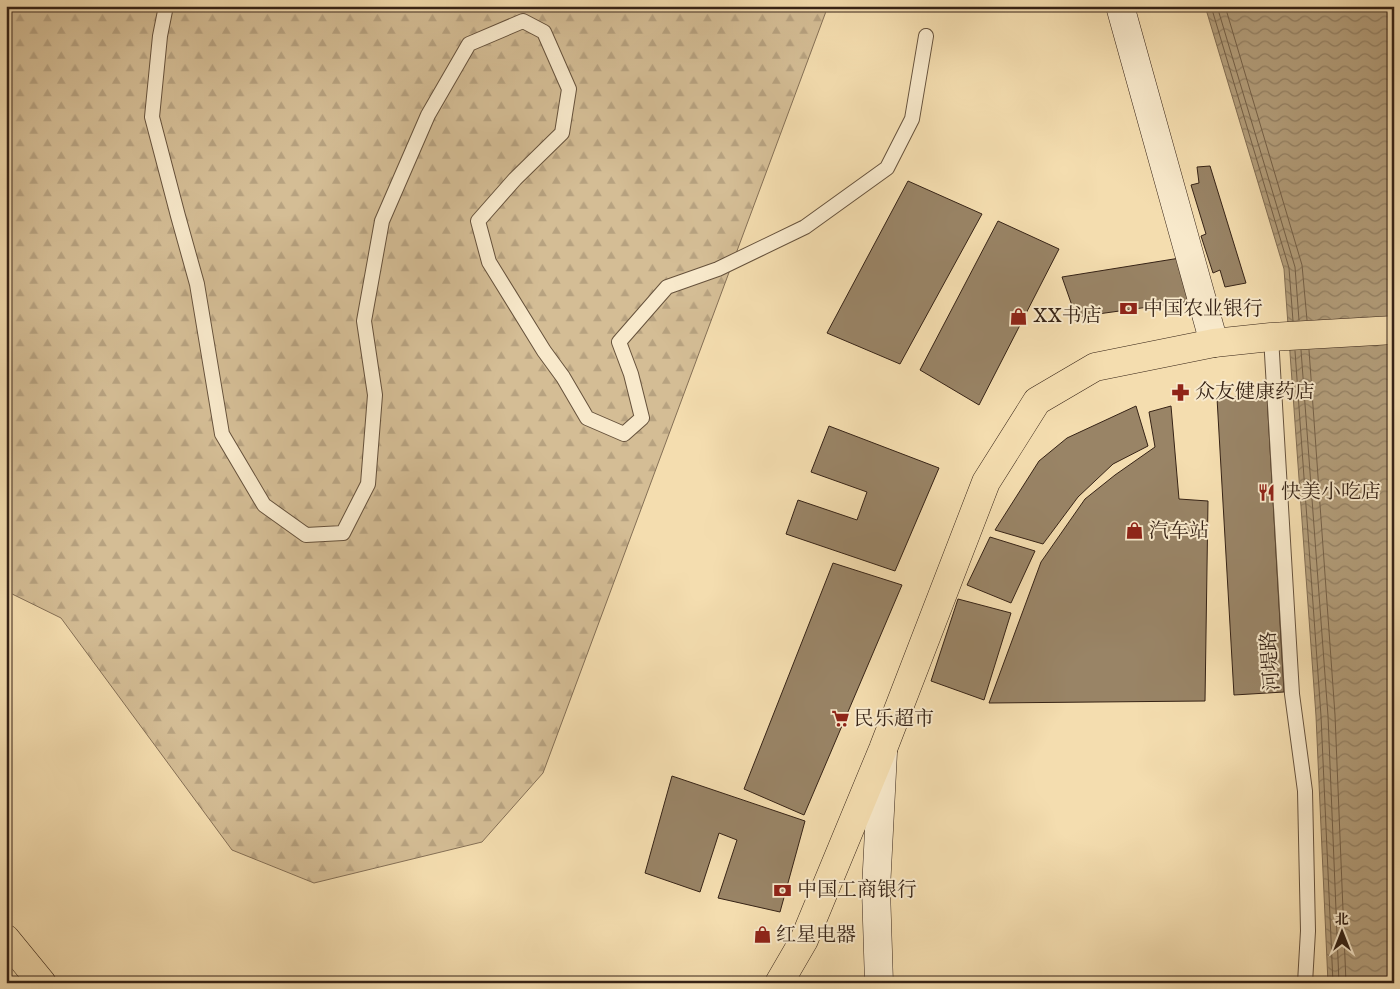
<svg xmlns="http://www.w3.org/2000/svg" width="1400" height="989" viewBox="0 0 1400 989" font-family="'IM FELL DW Pica','Noto Serif SC',serif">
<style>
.forest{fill:url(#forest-firs);stroke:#857056}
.water{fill:url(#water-waves);stroke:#816d53}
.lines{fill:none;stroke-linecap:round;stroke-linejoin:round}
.shore{stroke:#746048;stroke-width:1}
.building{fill:#998466;stroke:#362316}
.lane-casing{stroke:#66523c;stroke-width:16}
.secondary-casing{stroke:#362316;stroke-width:29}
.primary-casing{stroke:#362316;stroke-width:29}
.lane{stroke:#f8e9cb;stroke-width:14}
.secondary{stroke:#f8e9cb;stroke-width:28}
.primary{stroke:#f4ddaf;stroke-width:28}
.labels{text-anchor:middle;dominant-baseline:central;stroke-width:4;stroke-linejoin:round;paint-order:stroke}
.poi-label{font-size:20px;fill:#362316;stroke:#f8e9cb;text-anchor:start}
.street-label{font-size:20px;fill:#362316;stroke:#f8e9cb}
</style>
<defs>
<pattern id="forest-firs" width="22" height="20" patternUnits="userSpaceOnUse" patternTransform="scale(1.25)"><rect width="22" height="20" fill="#d4bd95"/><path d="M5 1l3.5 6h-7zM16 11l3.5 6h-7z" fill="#b7a280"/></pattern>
<pattern id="water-waves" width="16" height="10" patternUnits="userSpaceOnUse" patternTransform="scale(1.25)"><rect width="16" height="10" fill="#b39e7b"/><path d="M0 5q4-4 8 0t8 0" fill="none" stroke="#928064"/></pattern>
</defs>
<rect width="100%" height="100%" fill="#f4ddaf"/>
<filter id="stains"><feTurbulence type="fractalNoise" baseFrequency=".004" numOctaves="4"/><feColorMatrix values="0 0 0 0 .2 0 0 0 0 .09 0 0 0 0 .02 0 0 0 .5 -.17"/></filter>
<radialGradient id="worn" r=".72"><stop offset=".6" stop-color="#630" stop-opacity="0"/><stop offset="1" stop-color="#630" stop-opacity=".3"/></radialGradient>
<!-- forest -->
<path class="forest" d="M6,6H828L543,773L482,842L314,883L232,850L61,618L6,591Z"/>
<!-- water -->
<path class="water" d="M1205,6H1394V983H1328L1316,716L1284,269Z"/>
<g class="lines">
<!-- shore -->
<path class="shore" d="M1211,6L1289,268L1293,321
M1217,6L1295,267L1299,320
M1225,6L1302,265L1307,320
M1301,350L1328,716L1339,983
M1309,350L1335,715L1346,983
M1295,351L1321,716L1333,983"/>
</g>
<!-- building -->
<path class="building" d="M1210,166L1246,283L1225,287L1220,270L1213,273L1201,236L1206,234L1191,185L1199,183L1197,167Z
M908,181L982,214L900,364L827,333Z
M998,221L1059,249L979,405L920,370Z
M1180,258L1192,301L1076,317L1062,277Z
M1267,395L1284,692L1234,695L1217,398Z
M1136,406L1148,446L1113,464L1078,497L1043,544L995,530L1039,461L1067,438Z
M1171,406L1179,499L1208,501L1205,701L989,703L1041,562L1085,499L1115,475L1155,447L1149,412Z
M829,426L939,468L895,571L786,534L798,500L857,520L867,492L811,472Z
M990,537L1035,551L1011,603L967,585Z
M833,563L902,585L804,815L744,789Z
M958,599L1011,613L984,700L931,681Z
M672,776L805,821L780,912L718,898L737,840L719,833L700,892L645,873Z"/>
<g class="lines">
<defs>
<path id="lane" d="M166,6L160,36L152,117L178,216L197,284L222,434L264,505L306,535L343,533L368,484L375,395L364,321L382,221L428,115L469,44L523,21L544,32L569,89L562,133L515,179L478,221L489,262L544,351L563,377L587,418L624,434L642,418L631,374L619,342L667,287L718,269L805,227L887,168L912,119L926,36
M1271,337L1292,694L1305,791L1308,931L1305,983"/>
<path id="secondary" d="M1120,6L1214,343
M879,983L876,889L883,752"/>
<path id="primary" d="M6,939L42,983
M779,983L804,940L883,749L986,482L1037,401L1095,367L1214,343L1271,337L1394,330"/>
</defs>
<!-- lane casing -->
<use href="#lane" class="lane-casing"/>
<!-- secondary casing -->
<use href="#secondary" class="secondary-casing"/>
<!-- primary casing -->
<use href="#primary" class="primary-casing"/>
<!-- lane -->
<use href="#lane" class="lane"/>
<!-- secondary -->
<use href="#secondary" class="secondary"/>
<!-- primary -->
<use href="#primary" class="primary"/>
</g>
<!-- icons -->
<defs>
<symbol id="bank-bare" viewBox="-9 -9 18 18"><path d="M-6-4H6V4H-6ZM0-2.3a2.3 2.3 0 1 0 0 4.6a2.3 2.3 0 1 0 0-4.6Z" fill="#8f2418" stroke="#f8e9cb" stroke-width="2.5" paint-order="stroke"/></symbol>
<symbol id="shop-bare" viewBox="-9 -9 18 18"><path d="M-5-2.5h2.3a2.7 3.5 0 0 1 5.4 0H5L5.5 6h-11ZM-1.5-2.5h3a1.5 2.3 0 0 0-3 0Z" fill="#8f2418" stroke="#f8e9cb" stroke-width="2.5" paint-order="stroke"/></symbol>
<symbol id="pharmacy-bare" viewBox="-9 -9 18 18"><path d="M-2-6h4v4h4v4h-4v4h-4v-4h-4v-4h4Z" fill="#8f2418" stroke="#f8e9cb" stroke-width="2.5" paint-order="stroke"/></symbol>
<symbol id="restaurant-bare" viewBox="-9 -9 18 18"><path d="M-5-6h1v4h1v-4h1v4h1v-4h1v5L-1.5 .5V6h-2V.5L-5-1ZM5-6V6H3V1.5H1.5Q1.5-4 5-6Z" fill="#8f2418" stroke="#f8e9cb" stroke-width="2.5" paint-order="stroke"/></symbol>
<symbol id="supermarket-bare" viewBox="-9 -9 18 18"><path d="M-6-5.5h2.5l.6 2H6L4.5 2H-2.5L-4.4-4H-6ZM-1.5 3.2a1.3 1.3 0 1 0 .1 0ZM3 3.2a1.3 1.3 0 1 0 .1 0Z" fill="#8f2418" stroke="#f8e9cb" stroke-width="2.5" paint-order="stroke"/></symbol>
</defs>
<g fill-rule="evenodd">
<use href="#bank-bare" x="1116" y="296" width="25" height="25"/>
<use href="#shop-bare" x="1006" y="304" width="25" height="25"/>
<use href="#pharmacy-bare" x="1168" y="380" width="25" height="25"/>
<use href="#restaurant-bare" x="1254" y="480" width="25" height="25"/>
<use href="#shop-bare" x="1122" y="518" width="25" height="25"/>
<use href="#supermarket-bare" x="828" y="706" width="25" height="25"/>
<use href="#bank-bare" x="770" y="878" width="25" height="25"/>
<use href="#shop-bare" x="750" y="922" width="25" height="25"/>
</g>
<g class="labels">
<!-- poi labels -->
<g class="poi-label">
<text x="1143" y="309">中国农业银行</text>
<text x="1033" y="316">XX书店</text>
<text x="1195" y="392">众友健康药店</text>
<text x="1281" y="492">快美小吃店</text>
<text x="1149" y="531">汽车站</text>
<text x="854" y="719">民乐超市</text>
<text x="797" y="890">中国工商银行</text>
<text x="776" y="935">红星电器</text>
</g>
<!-- street labels -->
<g class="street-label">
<text transform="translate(1271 661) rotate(-94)">河堤路</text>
</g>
</g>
<!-- margin -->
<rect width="1400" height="989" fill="none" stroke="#f4ddaf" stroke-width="25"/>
<rect x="8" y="8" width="1385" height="974" fill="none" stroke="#362316" stroke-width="2.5"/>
<rect x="12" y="12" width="1375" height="964" fill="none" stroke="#362316"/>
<!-- north arrow -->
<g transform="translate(1342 932)" stroke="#f8e9cb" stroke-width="4" paint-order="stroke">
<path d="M0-4L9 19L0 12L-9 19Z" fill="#362316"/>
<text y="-8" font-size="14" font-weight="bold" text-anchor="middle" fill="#362316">北</text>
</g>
<rect width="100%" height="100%" filter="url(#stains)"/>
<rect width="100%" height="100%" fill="url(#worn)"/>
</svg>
